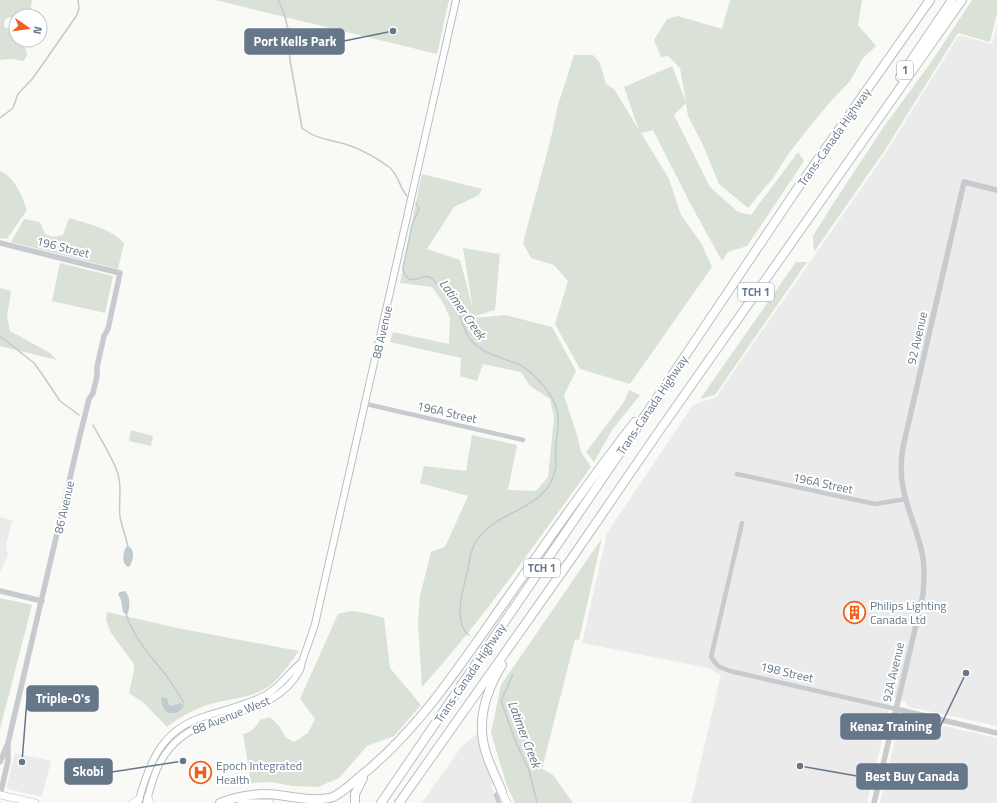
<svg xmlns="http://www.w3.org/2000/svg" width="997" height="803" viewBox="0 0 997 803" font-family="'Titillium Web',sans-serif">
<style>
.built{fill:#eaebea}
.green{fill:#dae1d7}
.water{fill:#c0cbd0}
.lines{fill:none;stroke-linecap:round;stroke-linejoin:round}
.stream{stroke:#c0cbd0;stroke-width:1.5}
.secondary-casing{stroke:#b9bec3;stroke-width:8}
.primary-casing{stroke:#babec2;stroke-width:8}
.motorway-casing{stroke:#bbbec2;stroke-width:10}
.minor{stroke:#c7cace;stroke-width:4.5}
.tertiary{stroke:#c7cace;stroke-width:5.5}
.secondary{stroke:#fff;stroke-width:6}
.primary{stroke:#fff;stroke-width:7}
.motorway{stroke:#fff;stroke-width:8}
.labels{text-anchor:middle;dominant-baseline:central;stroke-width:4;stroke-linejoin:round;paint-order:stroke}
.shield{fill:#fff;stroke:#94a0ac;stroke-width:1}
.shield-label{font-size:11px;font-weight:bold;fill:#667789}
.street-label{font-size:12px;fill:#667789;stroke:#fff}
.poi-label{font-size:12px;fill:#667789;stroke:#fff;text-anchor:start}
.water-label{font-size:13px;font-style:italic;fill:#627884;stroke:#fff}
.leader{fill:none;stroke:#667789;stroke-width:1.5}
.callout-dot{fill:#667789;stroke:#fff;stroke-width:1.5}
.callout{fill:#667789;stroke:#667789;stroke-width:1.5}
.callout-label{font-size:13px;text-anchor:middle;font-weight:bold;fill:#fff}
</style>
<rect width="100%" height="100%" fill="#f9f9f6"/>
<!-- built -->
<path class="built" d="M997,25V726L910,707L905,702L892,697L867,803H691L721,675L708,668L582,643L607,533L693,405L716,397L883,157L959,35L992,44Z
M0,517L12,520L6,546L8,555L0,572Z
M906,717L997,738V803H880L899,723Z
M477,734L482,756L495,784L491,785L497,803H422L462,746Z
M15,753L51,761L42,797L8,789L7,786Z"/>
<!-- green -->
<path class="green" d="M0,0H32L31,4V16H16V20L10,17L5,19L4,26L6,28L10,27L16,32V40H27L23,43C26,51 30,54 23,61L11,59L0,60Z
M215,0H449L437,54Z
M730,0H862L858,25L876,46L863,58L850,81L831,101L811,125L789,153L773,178L748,208L719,184L703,145L688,116L686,103L674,115L710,187L738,212L751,215L798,152L804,161L747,246L728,252L722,261L690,203L653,130L641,133L669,179L681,215L701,243L712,267L630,384L580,369L555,324L568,281L554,265L531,258L523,243L550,142L558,105L574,55H593L600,63L606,84L614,89L639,130L624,87L672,66L686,102L680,68L668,56L661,57L654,40L667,19L678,16L722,29Z
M972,0H997V13L990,42L958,33L885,150L814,252L813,236L831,207L883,128L932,61Z
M0,171C15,177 22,196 27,210L7,239L0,238Z
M422,174L482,189L479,195L454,207L427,249L460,260L473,309L463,248L500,254L495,310L475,316V318L505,315L552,327L576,371L564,395L577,435L581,452L591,467C537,541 484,618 422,687L418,622L420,596L431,552L445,547L468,496L420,483L424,466L466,471L472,435L517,445L508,490L536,491L548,477L554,417L550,399L530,386L521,372L483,364L477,381L460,376L461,358L390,342L393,332L449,344L450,318L442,301L432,287L400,283L420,182Z
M69,218C88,224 110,228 124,243L118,269L11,242L24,219L40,222L45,234L52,237L63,235Z
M796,262H807L715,395L700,399Z
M60,263L113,276L105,313L52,301Z
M0,288L11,291L7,317L10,331L50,353L57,360L0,346Z
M629,390L640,395L612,430L594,462L586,452L624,402Z
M131,430L153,436L151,446L129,441Z
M602,538L579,640L575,639L542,769L553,775L573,803H515L507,786L491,733L501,685Z
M0,598L32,605L0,729Z
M351,611L366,613L384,618L390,668L421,705L394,736L367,746L339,778L318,787L293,786L270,782L251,783L243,734C251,733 256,727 260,720L270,717L279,726L285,737L294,742L308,733L315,719L300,699L338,614Z
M107,612L182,629L299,651C289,664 277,684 261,691C247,698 229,699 214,703C196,708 181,716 167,727L144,703L129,693L134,671V664L111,633L106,620Z"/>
<!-- water -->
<path class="water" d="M126,547H130C135,552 133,560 130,566L128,567C121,563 123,553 126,547Z
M125,591C131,597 130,608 127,615L123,612L121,600L118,594L120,592Z
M162,697L167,698L169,705L172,706L180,703L184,705C183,709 179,712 175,713C165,714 162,709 161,699Z"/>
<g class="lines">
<!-- stream -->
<path class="stream" d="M278,0L284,13L288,29L290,60L302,128C316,140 335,140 351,146C364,151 378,159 389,167C399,175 399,187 407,196
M0,118L13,108L18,94L33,78L77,15L79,8L78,0
M416,203L419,209L412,225L403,268C403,272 404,273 406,276C413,286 423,272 431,278C441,286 454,305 460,317C463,324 465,332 470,339C480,352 497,356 512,362C516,364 522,365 525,368C539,379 558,399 558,417C559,427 556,438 556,448C555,454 556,460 556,466C551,507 506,508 483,533C479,537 474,543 473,548C470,554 469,562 468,569C464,585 452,623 469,635
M0,336L34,363L44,377L60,401L79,415
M93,425C101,440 111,455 117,471C123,486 118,502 120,517C122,527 126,537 128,547
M126,614C133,636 147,652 161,669C170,680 177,691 184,703
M513,674L501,701L517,745L529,770L537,803"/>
<defs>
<path id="secondary" d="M138,803C149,763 161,729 206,716C225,710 245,705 264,696C281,687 288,673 302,662
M146,803C152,783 156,764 170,748C204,707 272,721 300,670C301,668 301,665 302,662C306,649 311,637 315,624L456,0"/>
<path id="primary" d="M502,792L507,803
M0,795L35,803
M148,797L150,803
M133,803L139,799
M241,803H270"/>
<path id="motorway" d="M900,77L952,0
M502,665C486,691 476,722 486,753C490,766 497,779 502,792
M220,803C235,797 251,794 267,794C288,795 313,803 333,797C344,792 353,782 362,775C420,728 461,664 504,603C547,542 589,480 635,422
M355,803V794L363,778
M381,803L628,441L795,192L930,0
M399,803L574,555L657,434L962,0"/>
</defs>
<!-- secondary casing -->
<use href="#secondary" class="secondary-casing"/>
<!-- primary casing -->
<use href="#primary" class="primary-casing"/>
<!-- motorway casing -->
<use href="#motorway" class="motorway-casing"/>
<!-- minor -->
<path class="minor" d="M366,404L523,440
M737,474L875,504L906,499
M742,523L711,657L718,666L730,671L896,709
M499,803L496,795L502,792"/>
<!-- tertiary -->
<path class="tertiary" d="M0,243L120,273L108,329L104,336L97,367V376L93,393L89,399L80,435L8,743L0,762
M0,591L42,601
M896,709L997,733
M0,795L8,761V745
M874,803L923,595C924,582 925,570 923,558C919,533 907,511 903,487C900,473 901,460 903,447L964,182L997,190"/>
<!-- secondary -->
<use href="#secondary" class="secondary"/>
<!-- primary -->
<use href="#primary" class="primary"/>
<!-- motorway -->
<use href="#motorway" class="motorway"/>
</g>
<!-- icons -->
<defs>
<symbol id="building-ring" viewBox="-11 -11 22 22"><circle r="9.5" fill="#fff" stroke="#ef6021" stroke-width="1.5"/><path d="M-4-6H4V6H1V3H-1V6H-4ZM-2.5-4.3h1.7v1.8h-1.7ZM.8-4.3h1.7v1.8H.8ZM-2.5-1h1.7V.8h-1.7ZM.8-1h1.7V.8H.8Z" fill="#ef6021"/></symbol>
<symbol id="hospital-ring" viewBox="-11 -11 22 22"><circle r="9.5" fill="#fff" stroke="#ef6021" stroke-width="1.5"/><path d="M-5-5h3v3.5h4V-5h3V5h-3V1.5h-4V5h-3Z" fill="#ef6021"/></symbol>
</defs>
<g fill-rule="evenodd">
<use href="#building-ring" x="842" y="600" width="25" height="25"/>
<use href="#hospital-ring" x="188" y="760" width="25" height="25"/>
</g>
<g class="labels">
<!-- shield labels -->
<g class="shield">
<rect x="897" y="61" width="16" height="18" rx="3"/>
<rect x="738" y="283" width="36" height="18" rx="3"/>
<rect x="524" y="559" width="36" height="18" rx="3"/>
</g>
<g class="shield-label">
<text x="905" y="70">1</text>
<text x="756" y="292">TCH 1</text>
<text x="542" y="568">TCH 1</text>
</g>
<!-- street labels -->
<g class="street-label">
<text transform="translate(834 137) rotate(-55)">Trans-Canada Highway</text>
<text transform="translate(63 247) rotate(14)">196 Street</text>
<text transform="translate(382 332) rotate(-77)">88 Avenue</text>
<text transform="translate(917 338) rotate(-77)">92 Avenue</text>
<text transform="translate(652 405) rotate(-56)">Trans-Canada Highway</text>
<text transform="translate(447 412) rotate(13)">196A Street</text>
<text transform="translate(823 483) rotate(12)">196A Street</text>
<text transform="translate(64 507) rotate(-77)">86 Avenue</text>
<text transform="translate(787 672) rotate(13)">198 Street</text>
<text transform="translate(893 672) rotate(-77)">92A Avenue</text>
<text transform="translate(470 673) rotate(-56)">Trans-Canada Highway</text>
<text transform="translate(231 715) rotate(-22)">88 Avenue West</text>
</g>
<!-- poi labels -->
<g class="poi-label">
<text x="870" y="605">Philips Lighting<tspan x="870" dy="14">Canada Ltd</tspan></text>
<text x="216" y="765">Epoch Integrated<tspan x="216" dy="14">Health</tspan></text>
</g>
<!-- water labels -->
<g class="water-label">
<text transform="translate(463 309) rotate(55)">Latimer Creek</text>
<text transform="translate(525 734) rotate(69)">Latimer Creek</text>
</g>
</g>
<!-- callouts -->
<path class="leader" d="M393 31L344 41M22 762L27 699M966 673L940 727M183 761L112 772M800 766L857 776"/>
<g class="callout-dot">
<circle cx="393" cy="31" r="4"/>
<circle cx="22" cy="762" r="4"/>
<circle cx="966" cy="673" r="4"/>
<circle cx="183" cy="761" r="4"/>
<circle cx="800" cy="766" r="4"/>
</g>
<g class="callout">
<rect x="245" y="29" width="99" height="25" rx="4"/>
<rect x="27" y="686" width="71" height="25" rx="4"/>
<rect x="841" y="714" width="99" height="25" rx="4"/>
<rect x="65" y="759" width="47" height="25" rx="4"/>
<rect x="857" y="764" width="110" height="25" rx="4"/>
</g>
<g class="callout-label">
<text x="295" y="46">Port Kells Park</text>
<text x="63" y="703">Triple-O's</text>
<text x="891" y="731">Kenaz Training</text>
<text x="88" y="776">Skobi</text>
<text x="912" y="781">Best Buy Canada</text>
</g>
<!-- north arrow -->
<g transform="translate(28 28) rotate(103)"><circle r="19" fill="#ffffff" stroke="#c2c9d0"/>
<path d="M0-3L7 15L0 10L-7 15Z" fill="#ef6021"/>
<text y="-6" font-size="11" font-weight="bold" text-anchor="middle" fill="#667789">N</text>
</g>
</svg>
